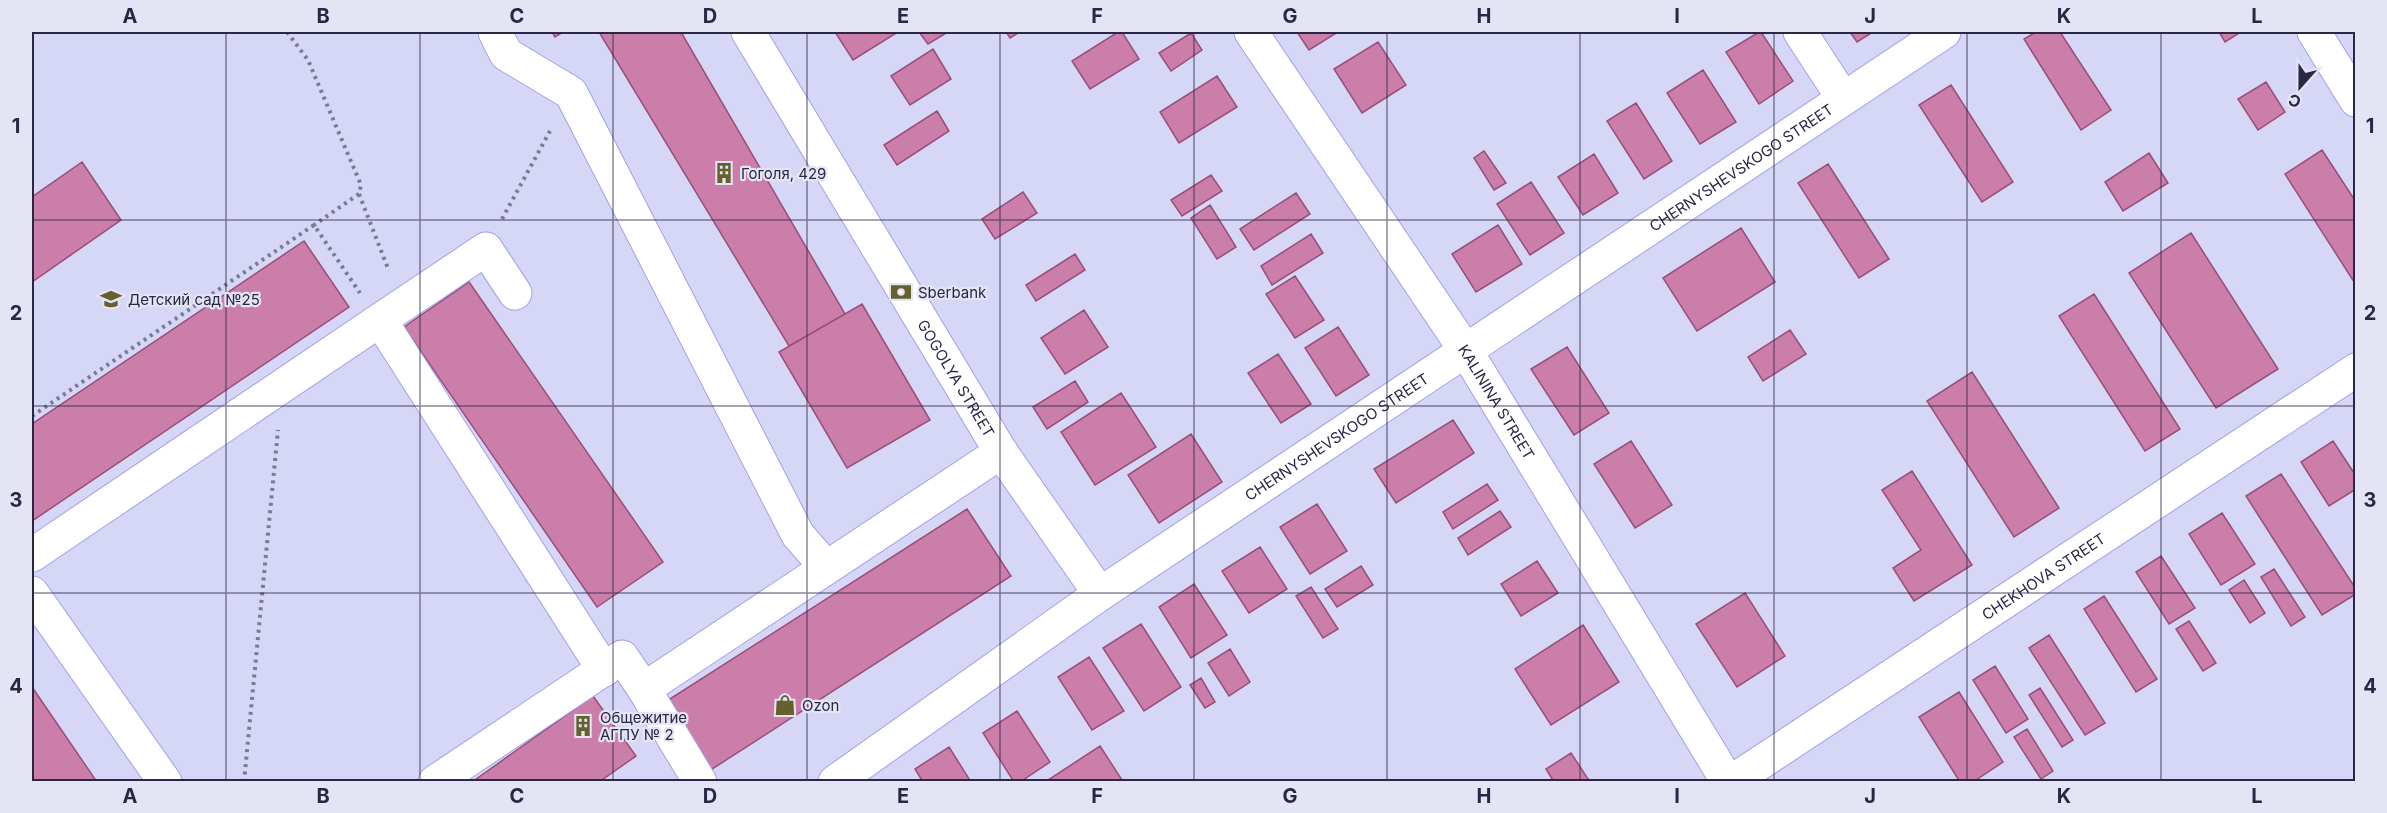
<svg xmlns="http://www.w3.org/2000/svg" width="2387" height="813" viewBox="0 0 2387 813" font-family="Inter,sans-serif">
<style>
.building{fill:#cb7eaa;stroke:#974f79;stroke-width:1.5}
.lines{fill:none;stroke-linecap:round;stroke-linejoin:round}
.minor-casing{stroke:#a29feb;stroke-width:35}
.path{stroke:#7a7998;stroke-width:4;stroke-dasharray:3 4.5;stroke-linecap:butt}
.minor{stroke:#fff;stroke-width:33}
.grid{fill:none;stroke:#292746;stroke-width:1.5;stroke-opacity:0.55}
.labels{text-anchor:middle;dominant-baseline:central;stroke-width:4.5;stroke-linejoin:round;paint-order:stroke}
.street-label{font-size:15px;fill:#292746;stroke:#e4e4f5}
.poi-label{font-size:15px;fill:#292746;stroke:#e4e4f5;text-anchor:start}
.neatline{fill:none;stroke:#292746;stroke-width:2}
.grid-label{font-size:20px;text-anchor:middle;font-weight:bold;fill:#292746}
</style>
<rect width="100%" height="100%" fill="#d6d6f6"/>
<!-- building -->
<path class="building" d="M552,32H563L555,37Z
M599,32H681L845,314L789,346Z
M835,32H898L853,60Z
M919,32H948L928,44Z
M1006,32H1020L1010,38Z
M1118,32H1122L1139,59L1090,89L1072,61Z
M1297,32H1338L1309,50Z
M1759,32H1761L1793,81L1759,104L1726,52Z
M1850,32H1873L1857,42Z
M2036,32H2060L2111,110L2081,130L2024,39Z
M2219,32H2241L2225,42Z
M1191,33L1202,50L1171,71L1159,53Z
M1378,42L1406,85L1362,113L1334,69Z
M933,49L951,79L910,105L891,76Z
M1703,70L1736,122L1700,144L1667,93Z
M1217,76L1237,107L1179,143L1160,112Z
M2266,82L2285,112L2258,130L2238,99Z
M1951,85L2013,182L1982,202L1919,105Z
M1636,103L1672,161L1644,179L1607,121Z
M937,111L949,131L897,165L884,145Z
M2322,150L2356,202V285L2285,174Z
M1484,151L1506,183L1494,190L1474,158Z
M2149,153L2168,183L2123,211L2105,182Z
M1594,154L1618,193L1583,215L1558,177Z
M82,162L121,220L32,282V197Z
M1828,164L1889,259L1859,278L1798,183Z
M1211,175L1222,191L1182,216L1171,200Z
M1531,182L1564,233L1530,255L1497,204Z
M1023,192L1037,213L995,239L982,219Z
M1296,193L1310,214L1254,250L1240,229Z
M1210,205L1236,247L1217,259L1191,218Z
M1498,225L1522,264L1476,292L1452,254Z
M1741,228L1775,282L1697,331L1663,278Z
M2191,233L2278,369L2216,408L2129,273Z
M1311,234L1323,253L1272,285L1261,266Z
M304,241L349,307L32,521V424Z
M1075,254L1085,270L1036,301L1026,285Z
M1295,276L1324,320L1295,338L1266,294Z
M469,282L663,562L597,607L404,327Z
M2094,294L2180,429L2145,451L2059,316Z
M862,304L930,420L847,468L779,352Z
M1084,310L1108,347L1065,374L1041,338Z
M1338,327L1369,375L1336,396L1305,348Z
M1790,330L1806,354L1763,381L1748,357Z
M1567,347L1609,413L1574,435L1531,369Z
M1278,354L1311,404L1281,423L1248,373Z
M1972,372L2059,508L2014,537L1927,401Z
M1075,381L1088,402L1047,429L1033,407Z
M1121,393L1156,447L1095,485L1061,432Z
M1453,420L1474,453L1396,503L1374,469Z
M1191,434L1222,482L1159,523L1128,475Z
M1631,441L1672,505L1635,528L1594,464Z
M2333,441L2356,476V489L2329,506L2301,462Z
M1912,471L1972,565L1914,601L1893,568L1921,550L1882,490Z
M2281,474L2356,589V594L2322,615L2246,496Z
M1487,484L1498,500L1453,529L1443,512Z
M1317,504L1347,551L1310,574L1280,527Z
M967,509L1011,576L706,773L662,704Z
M1500,511L1511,527L1468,555L1458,538Z
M2222,513L2255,564L2221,585L2189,534Z
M1260,547L1287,589L1249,613L1222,571Z
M2161,556L2195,608L2169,624L2136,572Z
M1537,561L1558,593L1521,616L1501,584Z
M1361,566L1373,585L1337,607L1325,589Z
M2274,569L2305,617L2291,626L2261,577Z
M2244,580L2265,613L2250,623L2229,590Z
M1194,584L1227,635L1191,658L1159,607Z
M1311,587L1338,629L1323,638L1296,596Z
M1745,593L1785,656L1737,687L1696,624Z
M2104,596L2157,679L2136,692L2084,609Z
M2189,621L2216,663L2203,671L2176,629Z
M1141,624L1181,687L1144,711L1103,648Z
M1583,625L1619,682L1551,725L1515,669Z
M2049,635L2105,723L2085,735L2029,648Z
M1230,649L1250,682L1229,696L1208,663Z
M1089,657L1124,711L1092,730L1058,677Z
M1995,666L2028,719L2006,733L1973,680Z
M1201,678L1215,702L1205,708L1190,685Z
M32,687L97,782H32Z
M2040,688L2073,740L2062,747L2029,695Z
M1959,692L2003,762L1973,782H1960L1919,717Z
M593,696L636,756L599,782H472Z
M1017,711L1050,762L1020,782H1014L983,733Z
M2027,729L2053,771L2041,779L2014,737Z
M1100,746L1122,780L1119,782H1045Z
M949,747L971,782H923L915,769Z
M1571,753L1590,782H1554L1546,769Z"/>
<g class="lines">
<defs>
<g id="minor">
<path d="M495,32L506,54L571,93L798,535L826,567"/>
<path id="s1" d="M748,32L1001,452L1100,594"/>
<path id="s2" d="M1251,32L1466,351L1728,782"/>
<path d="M1800,32L1843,98"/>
<path d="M2314,32L2356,100"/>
<path d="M380,320L486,249L515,293"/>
<path d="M32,555L380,320L604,670"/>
<path d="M32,593L165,782"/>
<path d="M435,782L622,657L644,689"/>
<path d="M700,782L644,689L1001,452"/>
<path id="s3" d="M835,782L1100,594L1944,32"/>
<path id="s4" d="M1731,782L2356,370"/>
</g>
</defs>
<!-- minor casing -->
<use href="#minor" class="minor-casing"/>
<!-- path -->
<path class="path" d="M287,32L308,60L361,185L359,194L314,225
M359,194L389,271
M502,219L550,131
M32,416L314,225L360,293
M244,782L278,430"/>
<!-- minor -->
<use href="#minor" class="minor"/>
</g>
<!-- grid -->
<path class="grid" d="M226,32V782M420,32V782M613,32V782M807,32V782M1000,32V782M1194,32V782M1387,32V782M1580,32V782M1774,32V782M1967,32V782M2161,32V782M32,220H2356M32,406H2356M32,593H2356"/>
<!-- icons -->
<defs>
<symbol id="building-bare" viewBox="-9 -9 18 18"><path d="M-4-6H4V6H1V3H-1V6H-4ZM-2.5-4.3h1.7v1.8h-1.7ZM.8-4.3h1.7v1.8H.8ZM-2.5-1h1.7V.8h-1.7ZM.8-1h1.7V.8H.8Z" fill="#64612e" stroke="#e4e4f5" stroke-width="2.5" paint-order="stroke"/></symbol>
<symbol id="bank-bare" viewBox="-9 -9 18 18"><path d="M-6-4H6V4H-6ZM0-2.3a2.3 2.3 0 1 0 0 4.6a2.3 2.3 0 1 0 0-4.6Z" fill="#64612e" stroke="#e4e4f5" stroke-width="2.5" paint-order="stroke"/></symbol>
<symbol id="school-bare" viewBox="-9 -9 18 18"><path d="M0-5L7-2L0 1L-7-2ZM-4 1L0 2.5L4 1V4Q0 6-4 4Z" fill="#64612e" stroke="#e4e4f5" stroke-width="2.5" paint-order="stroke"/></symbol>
<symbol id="shop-bare" viewBox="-9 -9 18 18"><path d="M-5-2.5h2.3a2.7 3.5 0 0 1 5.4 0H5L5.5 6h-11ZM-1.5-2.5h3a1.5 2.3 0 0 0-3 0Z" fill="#64612e" stroke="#e4e4f5" stroke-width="2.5" paint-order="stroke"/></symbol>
</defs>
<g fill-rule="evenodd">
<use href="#building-bare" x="709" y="158" width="30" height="30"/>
<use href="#bank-bare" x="886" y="277" width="30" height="30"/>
<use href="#school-bare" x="96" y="284" width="30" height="30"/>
<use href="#shop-bare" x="770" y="690" width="30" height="30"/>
<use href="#building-bare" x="568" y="711" width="30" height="30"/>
</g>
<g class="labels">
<!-- street labels -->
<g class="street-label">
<text stroke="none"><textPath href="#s3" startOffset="1095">CHERNYSHEVSKOGO STREET</textPath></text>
<text stroke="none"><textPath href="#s1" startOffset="404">GOGOLYA STREET</textPath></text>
<text stroke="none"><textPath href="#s2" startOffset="444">KALININA STREET</textPath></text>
<text stroke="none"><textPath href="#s3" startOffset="609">CHERNYSHEVSKOGO STREET</textPath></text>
<text stroke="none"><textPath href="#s4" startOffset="374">CHEKHOVA STREET</textPath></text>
</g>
<!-- poi labels -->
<g class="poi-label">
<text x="741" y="173">Гоголя, 429</text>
<text x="918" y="292">Sberbank</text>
<text x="128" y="299">Детский сад №25</text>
<text x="802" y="705">Ozon</text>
<text x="600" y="717">Общежитие<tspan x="600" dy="17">АГПУ № 2</tspan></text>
</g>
</g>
<!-- border -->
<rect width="2387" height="813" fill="none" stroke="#e4e4f5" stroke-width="66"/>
<!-- north arrow -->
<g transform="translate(2300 87) rotate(201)" stroke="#e4e4f5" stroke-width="4.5" paint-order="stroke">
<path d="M0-4.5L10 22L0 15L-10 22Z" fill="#292746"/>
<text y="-9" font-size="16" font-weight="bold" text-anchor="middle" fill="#292746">С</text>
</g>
<rect x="33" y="33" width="2321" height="747" class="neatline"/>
<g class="grid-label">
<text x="130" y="23">A</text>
<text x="323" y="23">B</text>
<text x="517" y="23">C</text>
<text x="710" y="23">D</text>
<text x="903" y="23">E</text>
<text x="1097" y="23">F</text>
<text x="1290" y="23">G</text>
<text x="1484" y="23">H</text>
<text x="1677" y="23">I</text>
<text x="1870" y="23">J</text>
<text x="2064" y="23">K</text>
<text x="2257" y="23">L</text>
<text x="16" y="133">1</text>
<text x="2370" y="133">1</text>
<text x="16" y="320">2</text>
<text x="2370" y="320">2</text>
<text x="16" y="507">3</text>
<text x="2370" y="507">3</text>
<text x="16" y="693">4</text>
<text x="2370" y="693">4</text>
<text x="130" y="803">A</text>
<text x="323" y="803">B</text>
<text x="517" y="803">C</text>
<text x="710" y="803">D</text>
<text x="903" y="803">E</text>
<text x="1097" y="803">F</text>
<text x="1290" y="803">G</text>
<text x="1484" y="803">H</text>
<text x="1677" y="803">I</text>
<text x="1870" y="803">J</text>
<text x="2064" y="803">K</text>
<text x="2257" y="803">L</text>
</g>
</svg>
